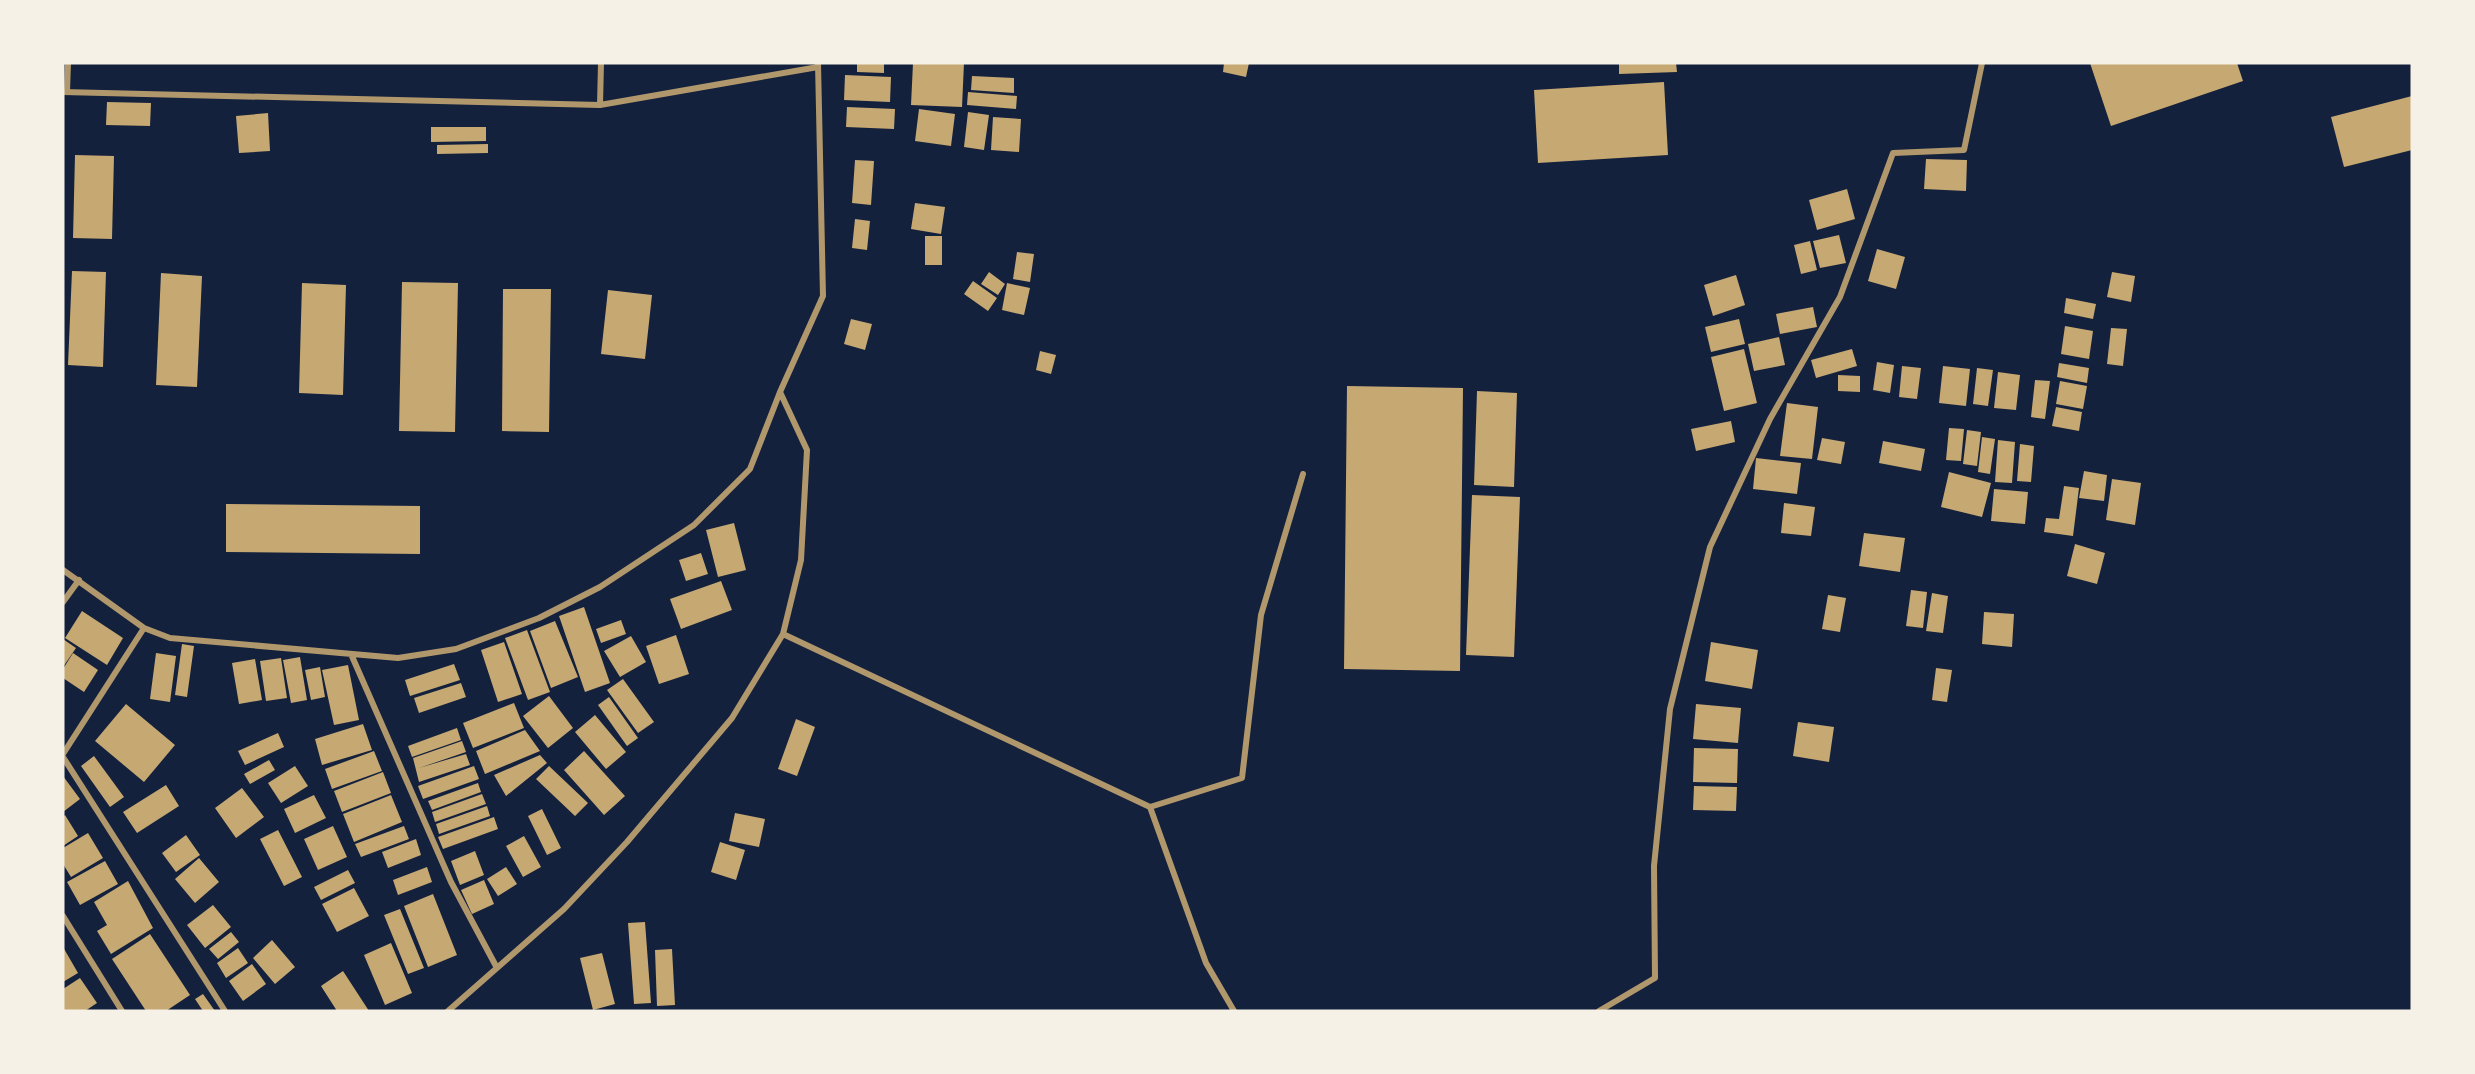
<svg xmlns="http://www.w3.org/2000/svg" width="2475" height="1074" viewBox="0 0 2475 1074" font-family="Rubik,sans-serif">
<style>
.building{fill:#c6a872}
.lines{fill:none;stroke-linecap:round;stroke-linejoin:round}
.minor{stroke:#b1986c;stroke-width:6}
</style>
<rect width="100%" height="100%" fill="#14213d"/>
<!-- building -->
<path class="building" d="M857,63H884V73L857,72Z
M913,63H964L962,107L911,105Z
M1224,63H1249L1246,77L1223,72Z
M1619,63H1676L1677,72L1619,74Z
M2090,63H2237L2243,81L2111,126Z
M845,75L891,77L890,102L844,100Z
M972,76L1014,78V93L971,90Z
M1664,82L1668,155L1538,163L1534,90Z
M968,92L1017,96L1016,109L967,105Z
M2412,96V150L2344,167L2331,117Z
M107,102L151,103L150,126L106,125Z
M847,107L895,109L894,129L846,127Z
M919,109L955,114L951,146L915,141Z
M968,112L989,115L984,150L964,147Z
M268,113L270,151L239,153L236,116Z
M993,117L1021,119L1019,152L991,150Z
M431,127H486V141L431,142Z
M488,144V153L437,154V145Z
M75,155L114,156L112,239L73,238Z
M1926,159L1967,160L1966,191L1924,189Z
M855,160L874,161L871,205L852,203Z
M1847,189L1855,219L1817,230L1809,200Z
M915,203L945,207L941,234L911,229Z
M855,219L870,221L867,250L852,248Z
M1839,235L1846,263L1820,268L1813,241Z
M925,236H942V265H925Z
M1810,241L1817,270L1801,274L1794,245Z
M1877,249L1905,257L1896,289L1868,281Z
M1017,252L1034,254L1030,282L1013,279Z
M72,271L106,272L103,367L68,365Z
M989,272L1005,284L998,295L981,284Z
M2112,272L2135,276L2131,302L2107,297Z
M161,273L202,276L197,387L156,385Z
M1736,275L1745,305L1713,316L1704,285Z
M973,281L997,298L988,311L964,294Z
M402,282L458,283L455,432L399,431Z
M302,283L346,285L343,395L299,393Z
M1007,283L1030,288L1024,315L1002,310Z
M503,289H551L549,432L502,431Z
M608,290L652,295L645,359L601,354Z
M2066,298L2096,304L2093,319L2064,313Z
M1813,307L1817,327L1780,334L1776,314Z
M851,319L872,324L865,350L844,344Z
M1739,319L1745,344L1711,352L1705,327Z
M2065,326L2093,331L2089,359L2061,354Z
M2111,328L2127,329L2123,366L2107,364Z
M1779,337L1785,365L1754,371L1748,344Z
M1744,349L1757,403L1724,411L1711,357Z
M1852,349L1857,366L1816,378L1811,360Z
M1040,351L1056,355L1051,374L1036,370Z
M1877,362L1894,365L1890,393L1873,390Z
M2059,363L2089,368L2087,383L2057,377Z
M1902,366L1921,368L1917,399L1899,397Z
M1943,366L1970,369L1966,406L1939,403Z
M1977,368L1993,370L1988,406L1973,404Z
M1998,372L2020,375L2016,410L1994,408Z
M1838,375L1860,376V392L1838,391Z
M2035,380L2050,381L2045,419L2031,417Z
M2060,381L2087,386L2083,409L2056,404Z
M1347,386L1463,388L1460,671L1344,669Z
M1477,391L1517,393L1514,487L1474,485Z
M1787,403L1818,407L1812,459L1780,456Z
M2056,407L2082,412L2079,431L2052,426Z
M1731,421L1735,442L1696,451L1691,429Z
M1949,428L1964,429L1961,461L1946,460Z
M1967,430L1981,432L1977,466L1963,464Z
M1982,437L1995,439L1990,474L1978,472Z
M1822,438L1845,442L1841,464L1817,460Z
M1998,440L2015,442L2012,483L1995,482Z
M1883,441L1925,449L1921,471L1879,463Z
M2020,444L2034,446L2031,482L2017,481Z
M1756,458L1801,463L1797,494L1753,489Z
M2084,471L2107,475L2104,501L2079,498Z
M1949,472L1991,483L1982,517L1941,507Z
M2112,479L2141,483L2135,525L2106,520Z
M2064,486L2079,488L2073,536L2044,532L2046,518L2059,519Z
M1994,489L2028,492L2025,524L1991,521Z
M1472,495L1520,497L1514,657L1466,655Z
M1784,503L1815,507L1811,536L1781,533Z
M226,504L420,506V554L226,552Z
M734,523L746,570L718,577L706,530Z
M1864,533L1905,538L1900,572L1859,566Z
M2075,544L2105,553L2097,584L2067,576Z
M701,553L708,574L686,581L679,560Z
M721,581L732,610L681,629L670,599Z
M1911,590L1927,592L1923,628L1906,626Z
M1932,593L1948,596L1943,633L1926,631Z
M1828,595L1846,598L1840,632L1822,629Z
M584,607L610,683L585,692L559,616Z
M82,611L123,638L107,665L65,638Z
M1984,612L2014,614L2012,647L1982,644Z
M621,620L626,634L601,643L596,629Z
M555,621L578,677L551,688L530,631Z
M527,630L550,692L528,700L505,638Z
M676,635L689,674L659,684L646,646Z
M631,636L646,662L620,677L604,651Z
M63,639L76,648L63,667Z
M504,642L522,694L498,702L481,650Z
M1711,642L1758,650L1752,689L1705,681Z
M182,644L194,646L187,697L175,695Z
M73,653L98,670L84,692L63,678V669Z
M156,653L176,656L170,702L150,699Z
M300,657L307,700L291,703L283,660Z
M281,658L287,698L266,701L260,661Z
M255,659L262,700L239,704L232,663Z
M454,664L460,680L410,696L405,680Z
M348,665L359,720L334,725L322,670Z
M320,667L325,697L311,700L305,670Z
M1936,668L1952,670L1947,702L1932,700Z
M623,679L654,722L638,733L607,690Z
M461,683L466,697L419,713L414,698Z
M549,696L573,728L548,748L523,716Z
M609,697L638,738L627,746L598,705Z
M514,703L524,728L473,748L463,723Z
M126,704L175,745L144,782L95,741Z
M1696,704L1741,708L1738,743L1693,739Z
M595,715L626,752L606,769L575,732Z
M796,719L815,727L797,776L778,769Z
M1798,722L1834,727L1829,762L1793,756Z
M363,724L372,750L322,765L315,739Z
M457,728L461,740L412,757L408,746Z
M525,730L540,751L485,774L476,751Z
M278,733L284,747L245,765L238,751Z
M462,741L466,752L419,768L466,754L470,765L419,782L413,758Z
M1694,748L1738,749L1737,783L1693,782Z
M374,751L382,771L332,789L325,769Z
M584,751L625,796L604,815L564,770Z
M540,755L547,763L506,796L494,775Z
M94,756L124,797L110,807L81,766Z
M269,760L275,770L250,784L244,774Z
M295,766L308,786L281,803L268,783Z
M474,766L479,779L423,799L418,786Z
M549,766L588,803L575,816L536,779Z
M383,772L391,793L342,812L334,791Z
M63,776L80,799L63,812Z
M478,783L481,792L432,810L428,801Z
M166,785L179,806L137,833L123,812Z
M1694,786L1737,787L1736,811L1693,810Z
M242,788L264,817L236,838L215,808Z
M482,794L486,804L435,822L432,812Z
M314,795L326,818L295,833L284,809Z
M391,795L402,822L354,842L343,814Z
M487,806L490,816L439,834L436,824Z
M542,809L561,848L547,855L528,816Z
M735,813L765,819L759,847L729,841Z
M65,815L78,836L63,846V817Z
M494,817L498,829L443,849L438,837Z
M333,826L347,857L318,870L304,839Z
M404,826L409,839L361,857L355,844Z
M278,830L302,877L284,886L260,839Z
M88,833L103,858L71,877L63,864V848Z
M186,835L200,855L176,872L162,853Z
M524,836L541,867L523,877L506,846Z
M416,839L421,855L388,868L382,852Z
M720,842L745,850L736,880L711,872Z
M475,851L484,875L460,885L451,861Z
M199,858L219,882L195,903L175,879Z
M105,861L118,884L80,905L67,882Z
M427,867L432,882L398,895L393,880Z
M506,867L517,884L498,896L487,879Z
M348,870L355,883L321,900L314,887Z
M484,880L494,904L472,914L461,890Z
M128,881L153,928L111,954L97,931L107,925L94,902Z
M354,888L369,916L337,932L322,904Z
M433,894L457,955L428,967L404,906Z
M213,905L231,927L205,948L187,925Z
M400,909L424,968L408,974L384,915Z
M645,922L651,1003L634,1004L628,923Z
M231,932L239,942L218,959L209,949Z
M150,934L190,995L166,1011H146L112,959Z
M272,940L295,967L275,984L253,958Z
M391,943L412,993L385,1005L364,955Z
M63,947L78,973L63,982Z
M238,948L248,963L226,978L217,963Z
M672,949L675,1005L657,1006L655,950Z
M602,953L615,1004L593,1010L580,958Z
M252,964L266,984L243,1001L229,981Z
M343,971L369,1011H337L321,986Z
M80,978L97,1003L85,1011H63V989Z
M203,994L215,1011H203L195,999Z"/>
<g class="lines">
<!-- minor -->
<path class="minor" d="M601,63L600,105L818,67
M63,92L600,105
M67,92L68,63
M63,570L144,628L170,638L398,658L456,649L539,618L600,587L694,525L750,469L780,392
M63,602L79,580
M783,634L1150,807L1206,963L1234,1011
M351,654L451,882L497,968
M63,754L144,628
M63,757L225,1011
M1150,807L1242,778L1261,615L1303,474
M63,916L122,1011
M448,1011L564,909L627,842L732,718L783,634L801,560L807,450L780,392L823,296L818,63
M1599,1011L1655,978L1654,866L1670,709L1710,547L1770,419L1840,297L1893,153L1964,150L1982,63"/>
</g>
<!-- border -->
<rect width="2475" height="1074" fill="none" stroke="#f6f1e7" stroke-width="129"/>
</svg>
